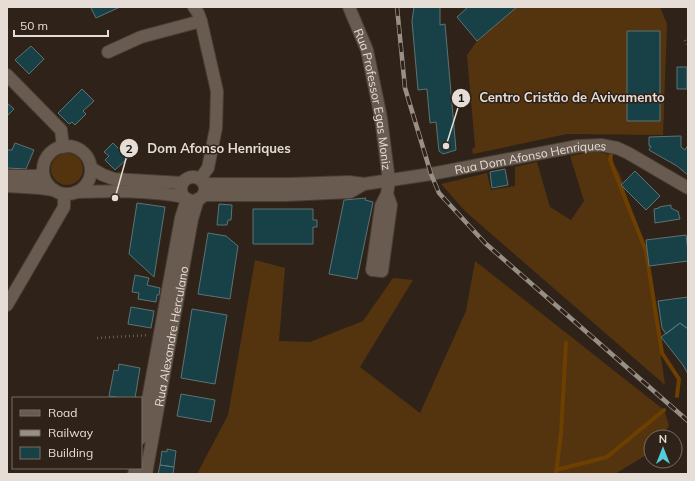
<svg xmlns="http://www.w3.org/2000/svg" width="695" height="481" viewBox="0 0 695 481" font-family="Mulish,sans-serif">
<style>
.grass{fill:#54330f}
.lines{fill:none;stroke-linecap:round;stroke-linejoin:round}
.stream{stroke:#6d3f00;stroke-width:4}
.building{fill:#174147;stroke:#5d7275}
.minor-casing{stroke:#483f36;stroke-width:14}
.tertiary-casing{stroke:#483f36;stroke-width:14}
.path{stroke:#685e55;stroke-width:2.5;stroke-dasharray:1 3;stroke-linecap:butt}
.minor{stroke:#695b50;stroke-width:12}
.tertiary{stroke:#695b50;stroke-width:12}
.rail-casing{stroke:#988f86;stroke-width:4.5}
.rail{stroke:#2f2319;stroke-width:3;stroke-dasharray:9;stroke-linecap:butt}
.labels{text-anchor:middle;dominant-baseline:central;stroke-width:3;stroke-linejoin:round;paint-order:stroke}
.street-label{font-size:12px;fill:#e5ddd6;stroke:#2f2319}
.leader{fill:none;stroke:#e5ddd6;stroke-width:1.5}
.callout-dot{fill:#e5ddd6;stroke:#2f2319;stroke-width:1.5}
.mark-label{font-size:12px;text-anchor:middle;font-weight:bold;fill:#111}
.callout-label{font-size:13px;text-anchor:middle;font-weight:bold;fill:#e5ddd6;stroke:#2f2319;stroke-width:3;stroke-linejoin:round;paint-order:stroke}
</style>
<rect width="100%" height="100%" fill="#2f2319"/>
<!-- grass -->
<path class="grass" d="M517,7H660L667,24L663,135L567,134L473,154L472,149L475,147L467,55L477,41Z
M589,152H600L612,156L614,164L620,175L637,230L644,240L665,385L466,212L441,184L487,173L491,190L515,186V167L537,162L550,207L571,220L584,201L570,156Z
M51 169a16 16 0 1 1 32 0a16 16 0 1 1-32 0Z
M255,260L285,268L279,341L310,342L363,321L393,278L413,280L360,367L420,413L466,311L475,261L664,410L669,425L663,437H651V452L615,474H197L228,415Z"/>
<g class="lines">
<!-- stream -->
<path class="stream" d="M611,155L610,160L646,251L662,353L679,379L677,396
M556,470L607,457L664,410
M556,474L561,433L566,343"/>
</g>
<!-- building -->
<path class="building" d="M92,7H120L96,18L91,8Z
M414,7H440V25L445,24L456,150L443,154L439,151L436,122L430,123L427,89L418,90L412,21Z
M468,7H517L477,41L457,17Z
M627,31H660V121H627Z
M31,46L44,59L29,74L15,60Z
M677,67H687V89H677Z
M82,89L94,101L83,111L86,114L75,125L72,122L69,124L58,113Z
M7,103L14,109L7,116Z
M681,136V147L685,150L688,145V175L677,166L649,150L651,146H649V137Z
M15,143L34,150L26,169L7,168V150H12Z
M113,143L128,158L115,170L105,160L109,156L104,152Z
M505,169L508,185L492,188L490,172Z
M635,171L660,196L646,210L621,185Z
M366,198L365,200L373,202L357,279L329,274L344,200Z
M137,203L165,207L154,277L129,254Z
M219,204L232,205L231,220H228L227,225H217Z
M671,205V208L677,211H678L680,219L655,223L654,209L659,208V207Z
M253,209H313V220H317V227H313V244H253Z
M208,233L226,236L238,246L230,299L198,294Z
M686,235L688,251V261L649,266L646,240Z
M135,275L149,278L147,285L160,288L159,295H157L156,302L138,299L139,293L132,292Z
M688,297V329L680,323L666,334L662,328L658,301Z
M131,307L154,311L151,328L128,324Z
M192,309L227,315L215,384L181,378Z
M680,323L688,329V374L683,365L661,337Z
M119,364L140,368L135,398H121L109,396L114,370L118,371Z
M181,394L215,400L211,422L177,416Z
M167,449L176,451L174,467L160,465L162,451L167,452Z
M160,465L174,467L173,474H158Z"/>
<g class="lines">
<defs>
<g id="minor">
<path d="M194,7L198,13L201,21L217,91L216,128L208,168L200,179"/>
<path id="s1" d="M349,7L367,50L381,118L389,181L387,194L381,206L372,270L382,271L391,205L387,194"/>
<path d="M108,52L141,37L201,21"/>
<path d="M7,75L61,130L63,147"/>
<path d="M7,305L64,207V194"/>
<path d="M141,438L181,218L187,199"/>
<path d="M134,474L136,468"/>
<path id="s2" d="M146,474L192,219L198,199"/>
</g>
<g id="tertiary">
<circle cx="67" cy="170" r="24"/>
<path d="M91,168L103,175L114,179L182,183"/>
<path d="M7,176H38L43,172"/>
<circle cx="193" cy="189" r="12"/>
<path d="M204,184H291L349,182L364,184"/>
<path d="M7,186L40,188L54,190"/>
<path d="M76,192C113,191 148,190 184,197"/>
<path id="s3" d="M203,195H286L350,192L364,184L431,174L578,146L601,145L617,148L628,153L688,188"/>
</g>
</defs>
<!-- minor casing -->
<use href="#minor" class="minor-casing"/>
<!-- tertiary casing -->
<use href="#tertiary" class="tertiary-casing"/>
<!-- path -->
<path class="path" d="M685,40L688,47
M97,338L149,335"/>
<!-- minor -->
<use href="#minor" class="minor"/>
<!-- tertiary -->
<use href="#tertiary" class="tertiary"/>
<defs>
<path id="rail" d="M397,7L405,88L431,174L439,193L485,243L688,421"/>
</defs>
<!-- rail casing -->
<use href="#rail" class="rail-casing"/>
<!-- rail -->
<use href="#rail" class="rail"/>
</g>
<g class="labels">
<!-- street labels -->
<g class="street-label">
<text stroke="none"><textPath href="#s1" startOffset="96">Rua Professor Egas Moniz</textPath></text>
<text stroke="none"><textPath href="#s3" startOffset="332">Rua Dom Afonso Henriques</textPath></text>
<text stroke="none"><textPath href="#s2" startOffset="140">Rua Alexandre Herculano</textPath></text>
</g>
</g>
<!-- callouts -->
<path class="leader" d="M446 146L461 98M115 198L129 148"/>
<g class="callout-dot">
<circle cx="446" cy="146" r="4"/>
<circle cx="115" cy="198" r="4"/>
<circle cx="461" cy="98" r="10"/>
<circle cx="129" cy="148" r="10"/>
</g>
<g class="mark-label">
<text x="461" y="102">1</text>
<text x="129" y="153">2</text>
</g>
<g class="callout-label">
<text x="572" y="102">Centro Cristão de Avivamento</text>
<text x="219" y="153">Dom Afonso Henriques</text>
</g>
<!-- border -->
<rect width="695" height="481" fill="none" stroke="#e5ddd6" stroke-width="16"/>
<!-- legend -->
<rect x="12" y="397" width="130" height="72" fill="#2f2319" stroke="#786d65"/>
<rect x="20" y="410" width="20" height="6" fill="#695b50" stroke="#786d65"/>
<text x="48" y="417" font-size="12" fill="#e5ddd6">Road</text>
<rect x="20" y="430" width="20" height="6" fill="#988f86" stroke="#786d65"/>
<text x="48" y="437" font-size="12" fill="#e5ddd6">Railway</text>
<rect x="20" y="447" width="20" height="12" fill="#174147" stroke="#786d65"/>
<text x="48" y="457" font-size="12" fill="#e5ddd6">Building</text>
<!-- north arrow -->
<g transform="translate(663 449)"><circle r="19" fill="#2f2319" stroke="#786d65"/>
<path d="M0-3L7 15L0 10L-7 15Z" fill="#53cbdb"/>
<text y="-6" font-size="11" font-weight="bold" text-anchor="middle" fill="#e5ddd6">N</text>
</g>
<!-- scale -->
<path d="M14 30v6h94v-6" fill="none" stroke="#e5ddd6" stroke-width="2"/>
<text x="20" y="30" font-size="12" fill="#e5ddd6" stroke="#2f2319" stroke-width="3" paint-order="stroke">50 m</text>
</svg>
